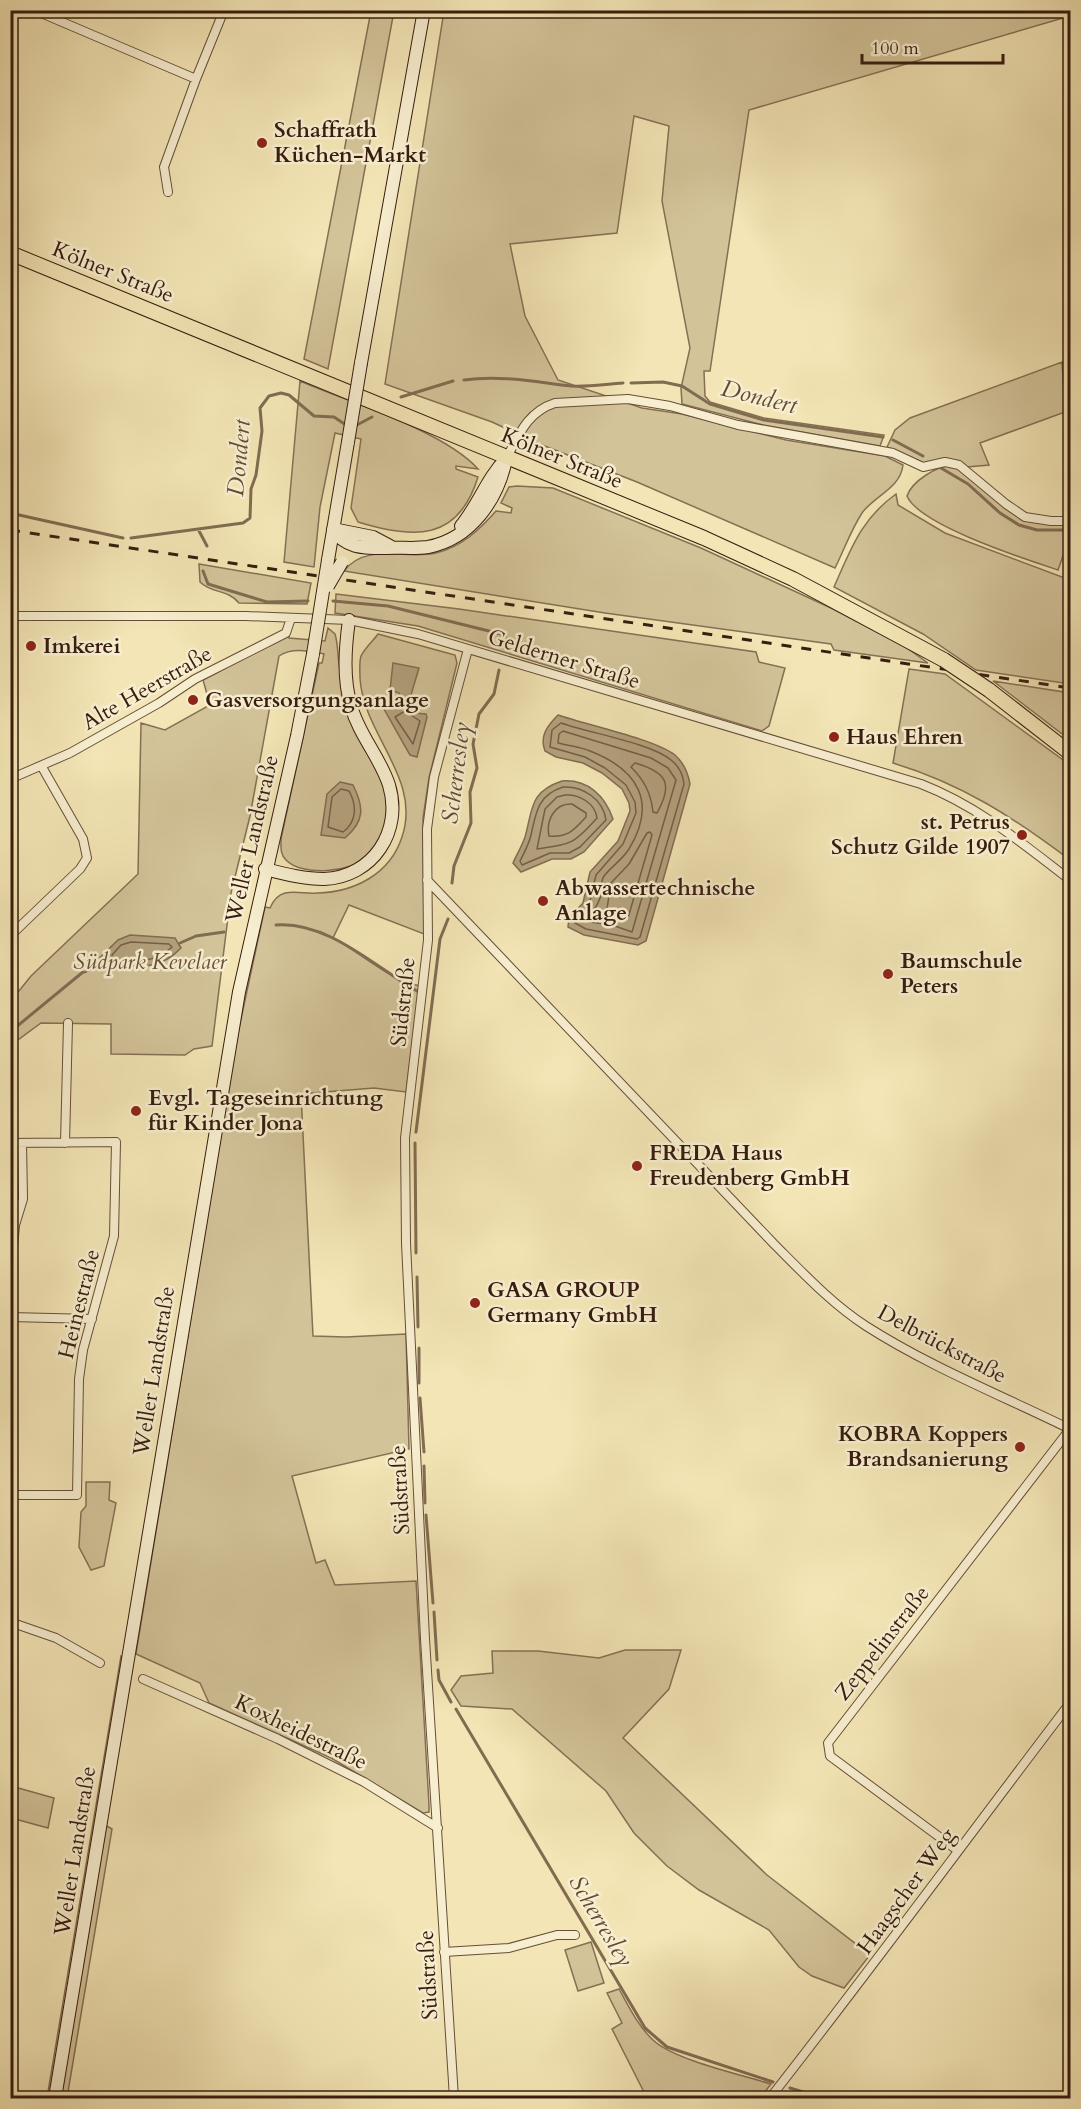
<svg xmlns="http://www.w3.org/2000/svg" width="1081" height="2109" viewBox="0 0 1081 2109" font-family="Cardo,serif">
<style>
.green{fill:#d3c399;stroke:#857054;stroke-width:1.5}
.water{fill:#b3a17d;stroke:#816c51;stroke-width:1.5}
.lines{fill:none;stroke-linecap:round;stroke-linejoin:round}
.shore{stroke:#755e46;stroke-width:1.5}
.stream{stroke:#816c51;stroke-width:3}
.minor-casing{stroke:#664e38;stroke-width:10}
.secondary-casing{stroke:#371c0f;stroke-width:14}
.primary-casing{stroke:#371c0f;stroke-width:16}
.minor{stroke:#f7eecf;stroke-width:8}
.secondary{stroke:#f7eecf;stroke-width:12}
.primary{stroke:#f3e5b5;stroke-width:14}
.rail{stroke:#371c0f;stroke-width:3;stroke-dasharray:10 10;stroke-linecap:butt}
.secondary-bridge-casing{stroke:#371c0f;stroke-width:14;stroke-linecap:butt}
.primary-bridge-casing{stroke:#371c0f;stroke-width:16;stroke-linecap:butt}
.secondary-bridge{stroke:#f7eecf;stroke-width:12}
.primary-bridge{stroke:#f3e5b5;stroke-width:14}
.poi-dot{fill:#8f2418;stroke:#f7eecf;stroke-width:2}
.labels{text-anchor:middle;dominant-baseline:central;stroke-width:5;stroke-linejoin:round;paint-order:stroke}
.poi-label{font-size:22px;font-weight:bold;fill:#371c0f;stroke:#f7eecf;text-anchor:start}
.street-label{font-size:22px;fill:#371c0f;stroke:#f7eecf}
.park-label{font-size:22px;font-style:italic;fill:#664e38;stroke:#f7eecf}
.water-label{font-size:24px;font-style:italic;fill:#624b36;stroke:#f7eecf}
</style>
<rect width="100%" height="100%" fill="#f3e5b5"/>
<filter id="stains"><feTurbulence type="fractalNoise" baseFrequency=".00333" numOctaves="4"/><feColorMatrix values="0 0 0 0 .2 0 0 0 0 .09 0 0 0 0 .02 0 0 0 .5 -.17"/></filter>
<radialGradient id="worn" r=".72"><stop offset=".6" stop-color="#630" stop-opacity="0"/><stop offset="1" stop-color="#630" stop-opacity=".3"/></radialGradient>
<!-- green -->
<path class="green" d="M371,11H394L328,369L304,359Z
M444,11H1070V16L749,110L710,371H704L705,396L710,402L764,418L884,435L880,446L763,425L682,404L681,388L690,348L662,201L669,126L634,116L617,233L510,244L525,316L558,380L642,408L682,414L786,440L885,456L903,465C900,489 875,495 862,513C851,530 844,550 835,568L637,482L537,443L492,422L385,384Z
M1062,362L1065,412L980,443L989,465L967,467L924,463L887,447L895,430L910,418Z
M300,381C349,402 444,431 478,469L456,466V469L478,477C458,542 413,539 358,522L351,508L361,439L335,433L320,507L314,567L284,562Z
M952,465L964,471L1022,518L1070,523V536L1058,570C1025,559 919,525 907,496C912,481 937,466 952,465Z
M517,486L553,488L701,548L833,609L904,646L928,663L834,650L831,644L605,613L344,571C366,542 405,560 436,553C462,547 480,529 496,511L511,513L512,508L501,503L509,487Z
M896,494L898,505L945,533L1070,580V684L976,670L923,634L834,587C851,549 861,519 896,494Z
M199,564L311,583L307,604L239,603C228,589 212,594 200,582Z
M336,594L459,609L756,652L759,662L785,668L769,726L762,731L418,626L335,613Z
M328,628L335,634C339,647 337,661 341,674C351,706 391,783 388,812C386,829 380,845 367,857C352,872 302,877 286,860C280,854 281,847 281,839L319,663H322L324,654C309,651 292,647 279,656L250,816L231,893L212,1046L194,1049L185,1055L111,1054V1024L41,1023L11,1045L10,1002L31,976L138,874L141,723L165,730L210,705L203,680L289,634V638L325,641Z
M378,634L451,654L455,655L457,663L429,778L423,818L424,934L349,905L333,938C362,953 387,979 420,986L406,1092L374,1088L301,1094L313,1336L346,1337L406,1334L409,1449L292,1476L316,1563L325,1560L335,1585L416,1581L429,1805V1812L423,1813L331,1758L209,1703L200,1683L136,1654L235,1047L265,907L270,908C273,901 277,895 285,893C296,891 307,894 317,893C355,892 390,874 402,837C422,778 363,735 360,678C360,671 359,663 361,656C365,648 373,641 378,634Z
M909,669L945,674L1070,765V860C1013,817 962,784 893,763Z
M993,681L1070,693V740Z
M86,1482H110L109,1500L116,1503L104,1566L91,1570L79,1547L81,1512L86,1506Z
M625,1650H681L669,1689L623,1738L767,1875L870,1955L844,1988L812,1976L799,1967L769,1930L699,1890L667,1866L634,1833L606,1791L512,1709L461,1706L451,1690L461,1676L493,1673L492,1651H538L599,1658Z
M121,1656L123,1657L49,2098H47Z
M11,1786L54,1798L48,1828L11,1818Z
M105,1825L112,1829L67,2098H60Z
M591,1942L604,1983L578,1991L565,1950Z
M619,1989C629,2007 638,2026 653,2040C674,2060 742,2075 771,2084L760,2098H647L612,2029L622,2023L607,1993Z"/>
<!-- water -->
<path class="water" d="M393,663L419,668L408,705L414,713L426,714L427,717L417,757L410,755L384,709V706L398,707L403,700L399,693L390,690Z
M558,715C587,725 654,739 675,755C684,763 688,773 690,784L646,941L638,945L584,935L568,927L569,918L583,903L590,872L618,841L630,811L629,803L622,789L602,773L583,763L556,757L545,751C539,736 548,725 558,715Z
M562,781C588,779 605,796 613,819L584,852L571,859H552L521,872L513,863C517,854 522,846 525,837C533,809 529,792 562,781Z
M340,782L353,785C364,807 365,821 345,838L321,835L327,794Z
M130,935L175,938L181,948C157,973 136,965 106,965C99,965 90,970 84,973L118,940Z"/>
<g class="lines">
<!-- shore -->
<path class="shore" d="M405,711L420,721L413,744L395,717Z
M561,723C589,733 651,743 671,760C679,766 683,775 684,784L640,937L637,939L586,929L575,923L589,905L596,875L623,844L636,813L635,802L626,785L605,768L585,757L550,747L552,730Z
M563,731L651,758L668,768L676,780L632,932L612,925L590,922L588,919C593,911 599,904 601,895C602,889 600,882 604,876C611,867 622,860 629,849C657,803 639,770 590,751C580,747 569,746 558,743L559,734Z
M635,763C666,772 674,783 657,813L653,812C651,793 644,780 631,767Z
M563,787C583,786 603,799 606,820L580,847L569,853H550L522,865L520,861C524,853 529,844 531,835C536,812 538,795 563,787Z
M341,789L349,791C357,805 357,822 343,832L328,827L332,797Z
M565,795C579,794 595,803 597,818C573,845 571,844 537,849L545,809L557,797Z
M572,804L586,813V817C574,830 568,838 549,836C546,821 554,803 572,804Z
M650,832L652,835L628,918L606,915L611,883L629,864L647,833Z
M131,942L169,944L172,947C157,962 132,964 112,959V955L121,945Z"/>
<!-- stream -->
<path class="stream" d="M464,380C501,375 535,382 571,386C588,387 606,384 623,383
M631,383L663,382L682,386L710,404L764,420L883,437
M401,397L453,381
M355,426L372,417
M893,440L923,456
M941,468L968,484L1000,513L1019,525L1037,530H1070
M10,513L123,538
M198,529L207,546
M131,538L243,523L250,518L251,489L256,475L262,431L260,408L269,396L281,393L289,395L314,416L334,417L346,425
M203,571L208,584L267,602L308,601
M333,601L388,606L501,634L506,638V648
M452,883L454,866L471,823L470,792L477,768L473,744L479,714L494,694L499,670
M276,925C328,921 375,967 417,991
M180,943L196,936L224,932
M10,1032L83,972
M416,1132L440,939L448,919
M415,1143L416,1253
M417,1277L418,1327
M419,1348V1383
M420,1398L424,1452
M424,1466L425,1503
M426,1515L433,1603
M434,1612L437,1660
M438,1670L439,1680L451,1702
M456,1709L645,2028L667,2047L773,2082
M790,2088L823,2098"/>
<defs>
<path id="minor" d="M34,10L196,79L224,10
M168,192L164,167L196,79
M506,459C519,435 527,412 555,403L628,399L670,406L738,425L893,453L923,467L945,462L959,465L1006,504L1025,517L1051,521H1070
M10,616H246L349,620L418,634L921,784C978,806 1023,844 1070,880
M10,779L70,753L159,703L195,679L286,633L291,618
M427,880L774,1244C803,1273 832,1304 866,1326C930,1367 1003,1396 1070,1429
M10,936L80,869L87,858L83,839L42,767
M10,1143L116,1142L114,1236L83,1350L79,1379L77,1495H10
M65,1143L68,1023
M10,1280L15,1225L23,1199L22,1143
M10,1317L92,1319
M10,1622L56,1638L100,1663
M143,1679L278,1739L364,1782L438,1828
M957,1850L830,1756L828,1743L1070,1429
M444,1952L509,1948L557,1935H575
M454,2098L425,1639L406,1243L405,1138L428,940L427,829L434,777L468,649
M770,2098C872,1968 970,1834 1070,1703"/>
<path id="secondary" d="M361,363L424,10
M461,526C479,504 487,478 506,459
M333,529C345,549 365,548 386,548C400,547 414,549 428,547C471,539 498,499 506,459
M333,529L373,537L390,546
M328,560L348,442
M265,869C285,874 304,879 324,879C373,877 403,831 389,785C380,757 359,735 351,706C343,678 345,649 349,620
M55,2098L239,992L297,736L313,654"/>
<path id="primary" d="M10,253L704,538L793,579L944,660
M989,690L1070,753"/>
</defs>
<!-- minor casing -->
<use href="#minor" class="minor-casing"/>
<!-- secondary casing -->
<use href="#secondary" class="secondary-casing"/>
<!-- primary casing -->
<use href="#primary" class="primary-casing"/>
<!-- minor -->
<use href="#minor" class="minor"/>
<!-- secondary -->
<use href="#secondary" class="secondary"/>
<!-- primary -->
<use href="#primary" class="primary"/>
<!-- rail -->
<path class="rail" d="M10,530L1070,688"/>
<defs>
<path id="secondary-bridge" d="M348,442L361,363
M328,586L342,562
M313,654L328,560"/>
<path id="primary-bridge" d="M944,660L989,690"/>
</defs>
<!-- secondary-bridge casing -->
<use href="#secondary-bridge" class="secondary-bridge-casing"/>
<!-- primary-bridge casing -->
<use href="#primary-bridge" class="primary-bridge-casing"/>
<!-- secondary-bridge -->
<use href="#secondary-bridge" class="secondary-bridge"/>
<!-- primary-bridge -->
<use href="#primary-bridge" class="primary-bridge"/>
</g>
<!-- markers -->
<g class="poi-dot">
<circle cx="262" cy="143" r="6"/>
<circle cx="31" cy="646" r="6"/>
<circle cx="193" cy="700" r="6"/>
<circle cx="834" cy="737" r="6"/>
<circle cx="1022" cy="835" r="6"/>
<circle cx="543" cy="901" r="6"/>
<circle cx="888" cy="974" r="6"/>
<circle cx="136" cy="1111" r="6"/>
<circle cx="637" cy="1166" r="6"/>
<circle cx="475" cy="1303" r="6"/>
<circle cx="1020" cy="1447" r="6"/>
</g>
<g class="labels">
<!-- poi labels -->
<g class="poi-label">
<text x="274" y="130">Schaffrath<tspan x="274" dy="25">Küchen-Markt</tspan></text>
<text x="43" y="646">Imkerei</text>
<text x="205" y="700">Gasversorgungsanlage</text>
<text x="846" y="737">Haus Ehren</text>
<text x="1010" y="822" text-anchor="end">st. Petrus<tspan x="1010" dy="25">Schutz Gilde 1907</tspan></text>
<text x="555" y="888">Abwassertechnische<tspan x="555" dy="25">Anlage</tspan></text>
<text x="900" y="961">Baumschule<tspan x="900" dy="25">Peters</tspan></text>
<text x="148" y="1098">Evgl. Tageseinrichtung<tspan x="148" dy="25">für Kinder Jona</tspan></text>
<text x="649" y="1153">FREDA Haus<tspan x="649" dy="25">Freudenberg GmbH</tspan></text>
<text x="487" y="1290">GASA GROUP<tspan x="487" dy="25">Germany GmbH</tspan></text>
<text x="1008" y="1434" text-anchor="end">KOBRA Koppers<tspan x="1008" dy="25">Brandsanierung</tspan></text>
</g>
<!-- street labels -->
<g class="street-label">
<text transform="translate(113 272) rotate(22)">Kölner Straße</text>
<text transform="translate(562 458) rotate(22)">Kölner Straße</text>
<text transform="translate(564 659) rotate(17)">Gelderner Straße</text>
<text transform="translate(147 688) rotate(-30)">Alte Heerstraße</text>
<text transform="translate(252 839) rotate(-77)">Weller Landstraße</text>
<text transform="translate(403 1002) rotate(-84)">Südstraße</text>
<text transform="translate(79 1304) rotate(-76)">Heinestraße</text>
<text transform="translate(942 1344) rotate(28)">Delbrückstraße</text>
<text transform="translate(154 1371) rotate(-81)">Weller Landstraße</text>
<text transform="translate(400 1490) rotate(-93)">Südstraße</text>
<text transform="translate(882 1643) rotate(-52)">Zeppelinstraße</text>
<text transform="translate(301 1732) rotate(26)">Koxheidestraße</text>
<text transform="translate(75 1851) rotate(-81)">Weller Landstraße</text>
<text transform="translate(906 1891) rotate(-54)">Haagscher Weg</text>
<text transform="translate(428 1975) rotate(-93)">Südstraße</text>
</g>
<!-- park labels -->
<g class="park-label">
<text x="150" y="962">Südpark Kevelaer</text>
</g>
<!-- water labels -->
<g class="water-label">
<text transform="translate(759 397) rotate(14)">Dondert</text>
<text transform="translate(239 458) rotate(-85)">Dondert</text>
<text transform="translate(456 773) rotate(-83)">Scherresley</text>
<text transform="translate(601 1921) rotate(59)">Scherresley</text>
</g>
</g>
<!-- margin -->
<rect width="1081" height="2109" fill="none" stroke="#f3e5b5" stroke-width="36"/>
<rect x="12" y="12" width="1057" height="2085" fill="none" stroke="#371c0f" stroke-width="3"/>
<rect x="18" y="18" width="1045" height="2073" fill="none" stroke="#371c0f" stroke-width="1.5"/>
<!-- scale -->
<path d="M862 54v9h141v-9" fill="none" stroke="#371c0f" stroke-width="3"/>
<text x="871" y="54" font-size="18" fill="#371c0f" stroke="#f7eecf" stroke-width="4.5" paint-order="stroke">100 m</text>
<rect width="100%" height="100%" filter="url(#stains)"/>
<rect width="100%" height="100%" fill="url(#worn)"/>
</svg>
